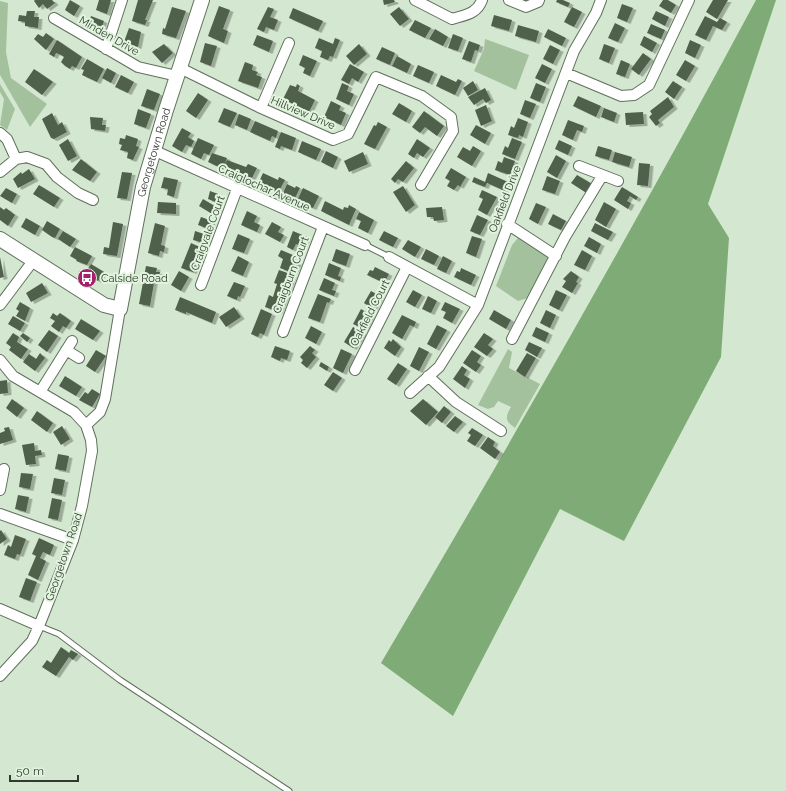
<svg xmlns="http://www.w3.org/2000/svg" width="786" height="791" viewBox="0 0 786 791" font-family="Raleway,sans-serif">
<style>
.green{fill:#a4c19e}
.forest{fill:#7fab76}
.building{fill:#50604c;filter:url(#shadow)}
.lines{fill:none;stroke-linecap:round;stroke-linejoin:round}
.lane-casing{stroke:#60705c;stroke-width:7}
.street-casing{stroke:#60705c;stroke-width:12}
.secondary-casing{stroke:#60705c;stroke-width:16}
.lane{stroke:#fff;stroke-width:5}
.street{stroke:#fff;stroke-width:10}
.secondary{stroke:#fff;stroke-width:14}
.labels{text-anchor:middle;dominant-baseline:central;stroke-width:4;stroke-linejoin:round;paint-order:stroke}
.street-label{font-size:11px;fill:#313930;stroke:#e1f4dd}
.poi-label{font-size:11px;fill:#313930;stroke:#e1f4dd;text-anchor:start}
</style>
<defs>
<filter id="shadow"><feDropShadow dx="3.5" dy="2" stdDeviation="0" flood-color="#0004"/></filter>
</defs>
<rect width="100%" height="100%" fill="#d4e7d0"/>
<!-- green -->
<path class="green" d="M0,1L8,3L6,52L11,78L47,104L30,127L0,75Z
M485,39L529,55L516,90L474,71L484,49Z
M0,84L15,109L7,130L0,125L4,99L0,92Z
M518,238H522L548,257L528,298L518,301L496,286L512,245Z
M508,349L512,352L509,368L540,384L515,428C505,421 505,417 511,407L498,401L494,407L488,409L478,405Z"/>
<!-- forest -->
<path class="forest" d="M756,0H776L708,204L729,238L721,357L624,541L560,509L453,716L381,663C510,444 636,224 756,0Z"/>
<!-- building -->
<path class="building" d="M35,0H52L55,3L47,9L43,4L39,8L34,1Z
M70,0L80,6L74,16L65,10Z
M99,0H111L107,14L96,10Z
M138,0H153L145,20H147L145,25L132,21Z
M383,0H394L395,2L384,5Z
M557,0H563L570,3L568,7L556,2Z
M663,0H668L676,5L671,13L659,6Z
M713,0H728L717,19L706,12Z
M622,4L633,8L627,22L617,18Z
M219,6L230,10L223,29L228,31L224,43L208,36Z
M172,7L186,11L176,38L162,34L163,28L165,29Z
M268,7L274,9L270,17L278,20L274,30L266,27L264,32L257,29Z
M399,7L409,19L400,26L390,14Z
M572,7L582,12L574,27L564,22Z
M293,8L323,21L318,31L289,18Z
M27,11H35L34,17H39L38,28L25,26V22L18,21L19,15L26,16Z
M656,11L669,17L665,26L652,19Z
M494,15L512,20L509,31L491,26Z
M91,16L104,21L101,30L88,26Z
M705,16L717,22L720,18L727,22L722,30L713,26L706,40L695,35Z
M415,20L431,28L425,38L409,30Z
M615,23L625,28L618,42L608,38Z
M651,24L665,30L661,39L647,33Z
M518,25L539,31L536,42L515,36Z
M129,28L141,32L138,47L124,42Z
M435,29L448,37L443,46L429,39Z
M548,29L566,38L562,46L544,37Z
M46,33L54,39L46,50L34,39L38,34L43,37Z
M453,34L463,38L458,51L448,48Z
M257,35L273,41L269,52L253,45Z
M644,36L657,43L652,52L640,45Z
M319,38L333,44L335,38L340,40L333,57L330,56L328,60L320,57L322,51L315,48Z
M57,40L82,57L76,68L72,66L70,69L65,66L61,62L64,57L61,55L56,53L54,57L49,54Z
M690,40L701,45L695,58L685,53Z
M469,41L480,45L478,51L475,50L471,62L462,59Z
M205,43L217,46L211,66L200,62Z
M164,44L173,53L162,63L152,52Z
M359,44L367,54L354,65L346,56Z
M604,44L615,48L609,63L599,59Z
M550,45L560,50L553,64L543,59Z
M382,47L395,53L390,65L376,59Z
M643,53L651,59L639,75L631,69Z
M303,55L317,61L310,76L303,73L305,68L299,65Z
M397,56L411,64L407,73L392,66Z
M87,59L104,69L97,82L82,75L84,70L81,69Z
M621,60L630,64L625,77L616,74Z
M685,60L695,66L686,81L676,75Z
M245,62L253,65L252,70L258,72L256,75L262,77L258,88L238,81Z
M350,64L364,72L358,82L352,78L349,84L341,80Z
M542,64L552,69L545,83L535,78Z
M418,65L434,72L429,83L413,76Z
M107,68L116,73L111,83L102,78Z
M34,69L53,82L42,95L25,82Z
M121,75L134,82L128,93L115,87Z
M441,75L456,82L458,79L462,81L455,95L436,86Z
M473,81L478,90L468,96L463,88Z
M673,81L682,87L674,99L665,92Z
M342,83L349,86L347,91L354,94L349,105L336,99Z
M536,83L546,87L540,102L530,98Z
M297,84L300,86L298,91L315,100L309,112L283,99L290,85L296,87Z
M485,88L491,100L486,103L483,99L474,105L468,97Z
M147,89L160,94L154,110L141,106Z
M198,93L208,100L196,118L186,111Z
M578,96L601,106L596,117L573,106Z
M668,97L674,107L658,120L660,123L656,126L649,117L652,114L650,111Z
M525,100L536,104L530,118L520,114Z
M331,101L341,106L339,110L346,113L341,125L324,117Z
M399,103L412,111L406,122L392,114Z
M486,105L492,121L481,126L475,110Z
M224,108L237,113L230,127L218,122Z
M604,108L617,113L614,122L601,117Z
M138,109L151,114L146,128L134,124Z
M424,111L444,126L437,136L425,127L420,133L412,127Z
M643,112L644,124L626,125L625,113Z
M52,113L58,125L62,122L67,132L54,139L51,138L42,119Z
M239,114L251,119L247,130L235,125Z
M90,117L103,118L102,125H106L105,131L91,129Z
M518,118L528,122L523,137L519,135L518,138L508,135L511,126L514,128Z
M568,120L584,126L582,132L577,130L573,140L562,135Z
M255,121L278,131L276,138L272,136L270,141L250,132Z
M378,122L387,127L375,149L364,144L374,125L376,126Z
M476,125L491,133L485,144L470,135Z
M182,128L191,133L188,137L194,141L191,147L186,145L182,152L172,146Z
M281,132L296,138L292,150L281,146L280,149L275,147Z
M126,135L138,139L136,146L139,147L133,160L127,158L128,152L120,150L122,145L119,144L120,138L125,139Z
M198,138L214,145L209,155L204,153L201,159L191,154Z
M512,138L522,142L515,159L502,154L505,146L508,148Z
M68,139L77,156L68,161L59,145Z
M417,139L430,148L423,157L417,153L414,158L408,154Z
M559,140L572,146L568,155L555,149Z
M302,141L321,149L316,160L298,152Z
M473,146L481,151L472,166L457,157L463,147L470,151Z
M598,146L612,150L609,160L595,156Z
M326,151L338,157L333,168L321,162Z
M363,152L368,164L349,172L344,161Z
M615,152L632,157L629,167L612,162Z
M212,153L227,158L223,169L208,162Z
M556,155L566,161L557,178L547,172Z
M504,157L515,161L510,175L495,170L498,161L502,163Z
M81,159L97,172L90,181L72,170Z
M227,160L246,167L248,164L257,168L250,182L223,168Z
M406,161L414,168L403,182L398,179L395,183L391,179Z
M639,163L650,164L648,186L637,185Z
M451,168L466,177L460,187L458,185L454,190L447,186L450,181L445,178Z
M29,169L35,179L18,188L13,179L21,172L22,174Z
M122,172L132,173L127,199L117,198Z
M263,173L278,180L279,177L285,180L278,193L258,184Z
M488,173L508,182L505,191L487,183L485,187L472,182L474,177L485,182Z
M577,175L594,185L588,194L571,183Z
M547,176L560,181L555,194L542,190Z
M164,177L178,180L174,197L167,195L168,189L161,188Z
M287,184L295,188L296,186L300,188L294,200L282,195Z
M39,185L60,198L54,207L33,194Z
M403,186L415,205L406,212L393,192Z
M622,187L638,197L636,200L630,196L627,201L631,203L628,209L614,200Z
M6,188L17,194L12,203L0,196Z
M303,188L319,196L313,208L297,201Z
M482,190L497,197L487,215L478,210L483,199L479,197Z
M210,191L221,195L218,203L208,199Z
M203,199L218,208L214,215L199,206Z
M325,201L343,210L344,207L348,208L349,205L356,209L349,225L321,211Z
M158,202L176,203V214L157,213Z
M604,202L616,209L606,227L595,220Z
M536,203L546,207L538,224L529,219Z
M0,207L4,210L6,208L15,215L8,226L0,220Z
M442,207L444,220L434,221L433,217H427L426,208Z
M247,211L257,216L254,222L260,225L257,232L241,225Z
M359,212L374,220L368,233L358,228L361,221L356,219Z
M553,214L566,221L561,230L548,224Z
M477,215L488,220L480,235L470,231Z
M201,217L212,221L209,229L198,225Z
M26,218L40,226L35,235L21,227Z
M47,221L60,229L55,238L52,237L42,230Z
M113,222L123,224L117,256L103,254L104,247L109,248Z
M272,222L281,227L278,232L284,235L280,242L265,234Z
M155,223L165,226L161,245L165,246L164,252L160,251L159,256L148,253Z
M595,223L613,232L608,240L591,231Z
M63,231L76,239L70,247L58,239Z
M195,231L207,235L204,243L193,240Z
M293,231L307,237L303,247L296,244L293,250L287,247Z
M384,231L398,238L393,247L379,240Z
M238,234L250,239L244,253L232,249Z
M472,236L482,239L476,257L466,253Z
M589,237L601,244L597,253L584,246Z
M408,240L421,247L415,257L402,249Z
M191,243L202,248L193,272L181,268Z
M75,247L92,256L87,265L76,261L77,260L70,256Z
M336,249L350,254L346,266L332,261Z
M426,249L439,256L434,265L421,259Z
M281,250L293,255L291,260L298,263L293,273L280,268L283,259L278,256Z
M582,250L592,256L585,270L574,265Z
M238,256L249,262L243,276L231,271Z
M443,256L452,261L446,273L437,269Z
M0,257L4,277L0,278Z
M329,263L341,268L338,276L341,277L340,281L325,275Z
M91,264L104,272L98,281L85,273Z
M146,266L157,268L156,272H160L159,277H155L150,306L139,304Z
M375,267L389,274L384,283L367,275L370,270L373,271Z
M461,268L476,275L471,285L454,277L457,271L460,272Z
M279,270L293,275L279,312L265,307L269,295L273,297L277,284L274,283Z
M179,271L189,277L181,291L171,285Z
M571,271L579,277L576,282L578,283L572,293L562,287L566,281L563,279Z
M324,278L335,283L332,290L336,291L334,296L319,290Z
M234,282L245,286L240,297L238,296L237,300L227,296Z
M42,283L48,293L31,302L26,293Z
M413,290L422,295L415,307L406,302Z
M556,290L567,295L559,310L549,305Z
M371,291L380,296L373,309L364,303Z
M318,294L331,299L329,303L327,302L320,322L308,318Z
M428,296L437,301L431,313L422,309Z
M180,297L216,312L212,323L186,312V314L175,310Z
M20,302L30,308L25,321L16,316L19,311L16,309Z
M445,302L460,309L452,323L443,318L446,312L441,310Z
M234,307L241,317L226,327L219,317Z
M261,309L272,314L264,335L260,333L258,337L251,334Z
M361,309L371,315L364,329L353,324Z
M494,310L511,320L506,329L489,319Z
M546,310L556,315L550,328L540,323Z
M53,313L57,316L60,313L71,321L66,328L63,326L59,332L51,326L55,321L50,318Z
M402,315L416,322L414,327L410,325L402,339L392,333Z
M13,316L25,323L20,331L8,324Z
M81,319L100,331L93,340L75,329Z
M437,325L447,330L436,349L427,344Z
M311,326L322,332L316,344L305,338Z
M353,327L363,333L353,348L344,342Z
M536,327L549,333L545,342L532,336Z
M49,330L58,336L47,352L38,345Z
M13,333L19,337L17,342L28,349L21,359L9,350L11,347L6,343Z
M23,333L30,338L27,342L20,336Z
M484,333L493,339L488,345L493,349L487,356L474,347Z
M393,339L401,347L395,356L384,348L389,340L391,342Z
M529,342L542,348L537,357L525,350Z
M275,346L290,351L287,360L281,358L280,361L271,357Z
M310,346L315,350L312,353L316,357L307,368L301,363L303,360L300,357Z
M419,347L429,352L419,371L410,366Z
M341,349L352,354L343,373L333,368Z
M96,350L106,356L95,372L86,366Z
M472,350L481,356L477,362L481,365L476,372L463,363Z
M40,353L45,358L35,371L23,362L29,354L36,359Z
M527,353L536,358L525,377L516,371Z
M321,362L329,367L327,371L319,366Z
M398,363L407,369L396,385L387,379Z
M462,366L467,370L464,375L470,379L465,388L453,379Z
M333,372L342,378L333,391L324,385Z
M65,376L82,387L76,396L59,386Z
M7,380L8,393L0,394V381Z
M92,389L100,394L92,407L79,400L85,392L88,394Z
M12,399L24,408L17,417L6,408Z
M423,399L438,412L426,425L410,411Z
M444,406L451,412L442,423L435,417Z
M37,411L53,423L47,432L31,420Z
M455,416L463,422L454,432L446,426Z
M62,426L70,439L61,445L53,432Z
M9,427L13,440L0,444V433L5,431L4,428Z
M472,428L483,435L475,446L467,441L471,435L468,433Z
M488,437L495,442L493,446L500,452L495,459L480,448Z
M34,443L35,451L41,450L42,455L35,456L36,464L26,465L22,445Z
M58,454L69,456L66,471L55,469Z
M21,473L33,474L30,489L19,487Z
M54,478L65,480L62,495L51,493Z
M18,495L29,497L26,512L15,509Z
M52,498L62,500L58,520L48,518Z
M1,530L7,539L0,544V531Z
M15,535L26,539L20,555L17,554L15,559L4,555L8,545L11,547Z
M39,538L54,545L50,555L43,552L40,558L46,561L38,580L28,575L36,556L32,554Z
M26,578L37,582L30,601L19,597Z
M61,647L69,653L71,650L78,654L73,660L69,657L56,676L42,667L47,660L51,663Z"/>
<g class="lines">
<defs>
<path id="lane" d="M365,245L389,257
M39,626L59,634L120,680L289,791"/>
<path id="street" d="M415,0L452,19C465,15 477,14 482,0
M509,0L526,7L538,2L539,0
M54,18L138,67L177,76
M106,49L122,0
M180,68L261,108L333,140L348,134L376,77L422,96L451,117L453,131L421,185
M566,73L621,96L634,95L649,85L689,0
M261,108L289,43
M0,133L7,139L16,159L0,172
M153,150L365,245
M16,159L27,157L46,164L57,177L78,193L93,200
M579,166L618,181
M507,224L556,256
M389,257L478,305
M201,285L237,189
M0,305L33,261
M283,332L323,227
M512,339L565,237L602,176
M66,350L79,358
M0,360L13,376L74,412L86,425L91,440L92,451L82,506L73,540L39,626L32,641L0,676
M355,370L407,267
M428,376L456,402L501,431
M40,392L72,341
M410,393L439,367L478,305L574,51L596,13L601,0
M86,425L100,412L105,399L120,309
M0,490L4,469
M0,514L73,540
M0,609L39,626"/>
<g id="secondary">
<path id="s1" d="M0,239L104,305L120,309L143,187L166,110L202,0"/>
</g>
</defs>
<!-- lane casing -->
<use href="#lane" class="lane-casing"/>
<!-- street casing -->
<use href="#street" class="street-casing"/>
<!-- secondary casing -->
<use href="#secondary" class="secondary-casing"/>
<!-- lane -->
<use href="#lane" class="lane"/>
<!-- street -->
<use href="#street" class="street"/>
<!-- secondary -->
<use href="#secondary" class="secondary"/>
</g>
<!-- icons -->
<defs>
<symbol id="bus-disc" viewBox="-11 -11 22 22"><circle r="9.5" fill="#a4216e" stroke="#e1f4dd"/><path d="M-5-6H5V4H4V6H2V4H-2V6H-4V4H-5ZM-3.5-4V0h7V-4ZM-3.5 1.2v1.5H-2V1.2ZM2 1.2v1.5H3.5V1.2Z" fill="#fff"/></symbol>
</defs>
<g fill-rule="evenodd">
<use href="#bus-disc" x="76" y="267" width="22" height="22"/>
</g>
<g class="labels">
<!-- street labels -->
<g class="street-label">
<text transform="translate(109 36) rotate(30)">Minden Drive</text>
<text transform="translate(303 113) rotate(23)">Hillview Drive</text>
<text stroke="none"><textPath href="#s1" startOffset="300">Georgetown Road</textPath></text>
<text transform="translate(264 188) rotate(24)">Craiglochar Avenue</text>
<text transform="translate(505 199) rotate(-69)">Oakfield Drive</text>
<text transform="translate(208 233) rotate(-70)">Craigvale Court</text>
<text transform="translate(291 275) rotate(-69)">Craigburn Court</text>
<text transform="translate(370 313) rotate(-63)">Oakfield Court</text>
<text transform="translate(64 557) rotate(-71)">Georgetown Road</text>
</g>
<!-- poi labels -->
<g class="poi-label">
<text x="101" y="278">Calside Road</text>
</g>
</g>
<!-- scale -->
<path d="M10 775v6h68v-6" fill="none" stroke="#313930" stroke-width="2"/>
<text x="16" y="775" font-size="12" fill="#313930" stroke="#e1f4dd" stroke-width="3" paint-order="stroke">50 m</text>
</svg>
